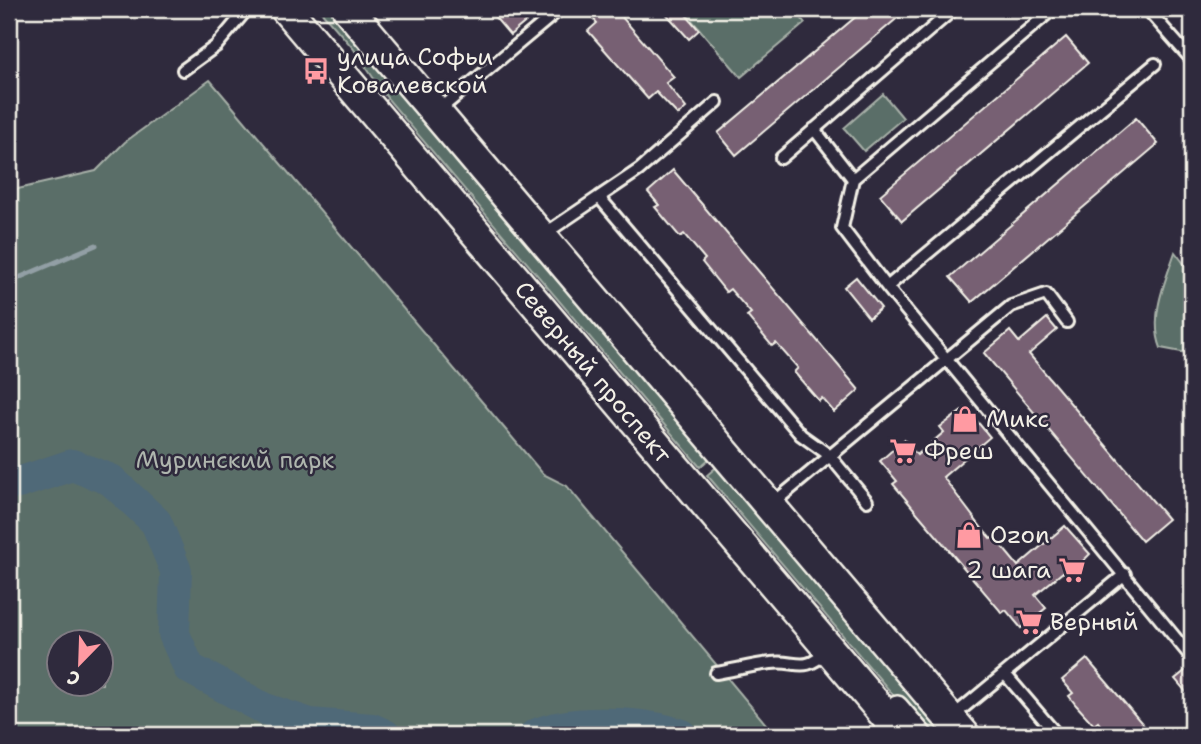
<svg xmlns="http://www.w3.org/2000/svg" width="1201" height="744" viewBox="0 0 1201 744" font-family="'Shantell Sans',sans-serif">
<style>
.green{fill:#5a6e67;stroke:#a7b0a8;stroke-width:2;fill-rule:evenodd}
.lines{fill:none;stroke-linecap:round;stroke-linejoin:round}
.stream{stroke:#929fa5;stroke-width:5}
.river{stroke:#506978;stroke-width:32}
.building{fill:#776073;stroke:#f4f1e8;stroke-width:2}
.service-casing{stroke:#f4f1e8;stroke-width:16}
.minor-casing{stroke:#f4f1e8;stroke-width:26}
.secondary-casing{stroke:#f4f1e8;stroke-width:35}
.service{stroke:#2f2a3d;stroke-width:10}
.minor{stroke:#2f2a3d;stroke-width:21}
.secondary{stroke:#2f2a3d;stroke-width:30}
.labels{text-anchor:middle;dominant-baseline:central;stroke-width:5;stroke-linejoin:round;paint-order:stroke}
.poi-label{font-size:24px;fill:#f4f1e8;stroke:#2f2a3d;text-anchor:start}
.street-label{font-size:24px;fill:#f4f1e8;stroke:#2f2a3d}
.park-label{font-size:24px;fill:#afb6ae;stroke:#2f2a3d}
</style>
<rect width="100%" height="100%" fill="#2f2a3d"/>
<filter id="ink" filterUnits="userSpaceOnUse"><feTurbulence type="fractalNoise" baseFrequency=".0143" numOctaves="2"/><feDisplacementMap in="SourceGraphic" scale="14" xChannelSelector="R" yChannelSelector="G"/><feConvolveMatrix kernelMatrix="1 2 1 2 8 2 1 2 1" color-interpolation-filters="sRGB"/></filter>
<g filter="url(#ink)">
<!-- green -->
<path class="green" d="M319,9H332L711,457L700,467L387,98L353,48Z
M682,9H794L805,23L741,77Z
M210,80L543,474L567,486L775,735H9V191L96,171L125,142ZM60,642H102V684H60Z
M883,94L903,118L864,151L844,128Z
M1175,252L1192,274V354L1161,348C1149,317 1165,282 1175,252Z
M719,465L948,735H927L707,475Z"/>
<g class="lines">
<!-- stream -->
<path class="stream" d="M9,282L96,245"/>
<!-- river -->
<path class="river" d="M9,482L18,483L72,465L111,480L156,522L176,571L174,634L189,668L265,709L310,724L372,729L385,735
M535,735C571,718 644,722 682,735"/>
</g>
<!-- building -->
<path class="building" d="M488,9H541L510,35Z
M585,9H602L607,14L615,9L674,77L666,83L686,108L678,115L656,92L648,99L588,31L597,23Z
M662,9H681L699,30L689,39Z
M865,9H908L736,155L718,133Z
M1066,37L1088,63L902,221L880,195Z
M1136,118L1158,144L972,302L950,277Z
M673,170L859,390L834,412L822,398L819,401L794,372L798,368L776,343L772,346L747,316L751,313L730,289L726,292L702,262L705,259L684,234L680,237L655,207L659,205L648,192Z
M856,277L881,308L869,318L844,287Z
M1047,318L1057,330L1029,354L1168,519L1142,541L984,353L1010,331L1019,342Z
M966,408L990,437L943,477L984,531L991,539L994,537L1018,566L1065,526L1090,554L1067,577L1063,572L1035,595L1046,608L1021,628L1006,610L1002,613L919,515L893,484L897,481L880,461L904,440L917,455L944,432L940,427Z
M1087,659L1152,735H1108L1098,722L1094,725L1076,705L1069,696L1073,693L1062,680Z
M1191,666H1192V699L1175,679Z"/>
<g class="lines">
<defs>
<path id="service" d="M1053,9L853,179L842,228L887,287L1192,658
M1147,9L1192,60
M183,70L216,46L243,14
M438,111L560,9
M814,129L853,179
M781,158L954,9
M599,197L639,170L717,102
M543,235L599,197L801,435L829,455L867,501
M887,287L1155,64
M772,504L1011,306L1046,294L1067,322
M716,673C734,670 753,665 771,663C796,659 803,675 827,651
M1005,674L1057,735
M952,717L1125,574"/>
<path id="minor" d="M897,707L921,735"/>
<path id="secondary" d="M286,9L902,735
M348,9L964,735"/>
</defs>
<!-- service casing -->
<use href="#service" class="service-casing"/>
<!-- minor casing -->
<use href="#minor" class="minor-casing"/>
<!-- secondary casing -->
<use href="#secondary" class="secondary-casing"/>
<!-- service -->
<use href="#service" class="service"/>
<!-- minor -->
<use href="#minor" class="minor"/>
<!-- secondary -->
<use href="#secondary" class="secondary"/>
</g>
</g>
<!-- icons -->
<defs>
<symbol id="bus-bare" viewBox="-9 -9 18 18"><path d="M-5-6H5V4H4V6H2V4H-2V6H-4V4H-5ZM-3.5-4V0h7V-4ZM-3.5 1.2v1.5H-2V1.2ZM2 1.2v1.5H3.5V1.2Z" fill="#ff9aa2" stroke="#2f2a3d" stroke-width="2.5" paint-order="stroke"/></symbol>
<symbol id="shop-bare" viewBox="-9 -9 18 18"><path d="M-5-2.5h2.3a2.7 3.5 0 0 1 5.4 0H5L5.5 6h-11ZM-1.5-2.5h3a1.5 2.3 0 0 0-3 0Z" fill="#ff9aa2" stroke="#2f2a3d" stroke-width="2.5" paint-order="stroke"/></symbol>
<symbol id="supermarket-bare" viewBox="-9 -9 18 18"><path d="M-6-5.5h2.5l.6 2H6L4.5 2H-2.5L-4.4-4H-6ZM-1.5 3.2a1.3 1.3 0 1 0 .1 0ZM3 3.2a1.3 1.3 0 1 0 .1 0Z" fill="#ff9aa2" stroke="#2f2a3d" stroke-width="2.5" paint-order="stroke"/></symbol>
</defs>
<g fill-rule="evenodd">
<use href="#bus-bare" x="297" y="52" width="38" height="38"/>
<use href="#shop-bare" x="946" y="400" width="38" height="38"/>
<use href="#supermarket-bare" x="884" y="432" width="38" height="38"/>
<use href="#shop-bare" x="950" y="516" width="38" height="38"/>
<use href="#supermarket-bare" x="1053" y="551" width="38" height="38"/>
<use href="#supermarket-bare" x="1010" y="603" width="38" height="38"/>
</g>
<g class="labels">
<!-- poi labels -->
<g class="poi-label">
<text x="337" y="57">улица Софьи<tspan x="337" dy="28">Ковалевской</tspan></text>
<text x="986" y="419">Микс</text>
<text x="924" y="451">Фреш</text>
<text x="990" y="535">Ozon</text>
<text x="1051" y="570" text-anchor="end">2 шага</text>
<text x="1050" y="622">Верный</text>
</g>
<!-- street labels -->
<g class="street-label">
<text transform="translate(593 372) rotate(50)">Северный проспект</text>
</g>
<!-- park labels -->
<g class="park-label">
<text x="235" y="460">Муринский парк</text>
</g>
</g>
<!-- margin -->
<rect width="1201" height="744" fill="none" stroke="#2f2a3d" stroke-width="35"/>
<rect x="18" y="18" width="1166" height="709" fill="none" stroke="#f4f1e8" stroke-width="2.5" filter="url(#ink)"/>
<!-- north arrow -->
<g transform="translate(80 663) rotate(203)"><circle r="33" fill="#2f2a3d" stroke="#7e7a81" stroke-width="2"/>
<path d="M0-5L12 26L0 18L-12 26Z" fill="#ff9aa2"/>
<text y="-10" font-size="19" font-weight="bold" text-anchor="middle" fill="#f4f1e8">С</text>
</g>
</svg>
